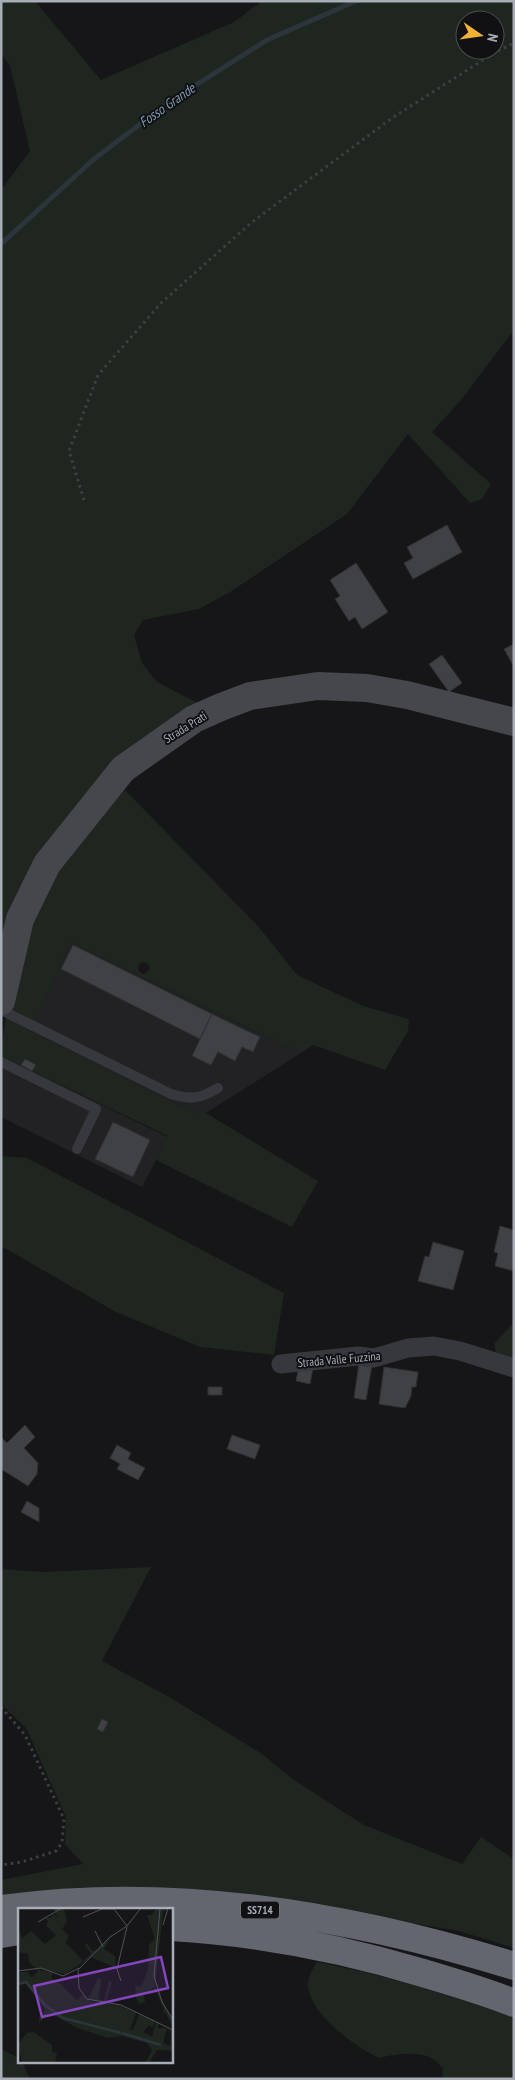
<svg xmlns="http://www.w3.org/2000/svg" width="515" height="2080" viewBox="0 0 515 2080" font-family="'PT Sans Narrow',sans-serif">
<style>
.built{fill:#222225}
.green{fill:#1e261f;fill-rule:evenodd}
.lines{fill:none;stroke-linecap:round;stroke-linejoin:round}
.stream{stroke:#2c353c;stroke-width:5}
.building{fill:#404145;stroke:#303034}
.path{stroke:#3d3f44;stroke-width:3;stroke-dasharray:2.5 4;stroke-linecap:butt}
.lane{stroke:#37383d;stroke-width:10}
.street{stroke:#37383d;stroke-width:19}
.secondary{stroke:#45474d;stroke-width:28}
.highway{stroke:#63666e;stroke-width:28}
.labels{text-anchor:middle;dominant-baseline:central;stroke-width:4;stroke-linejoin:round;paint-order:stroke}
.shield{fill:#111113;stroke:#7b7e86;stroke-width:1}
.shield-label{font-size:11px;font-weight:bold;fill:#a8adb8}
.street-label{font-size:12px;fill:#a8adb8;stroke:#111113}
.water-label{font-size:14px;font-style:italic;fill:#7f9bb3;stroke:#111113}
.inset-river{fill:none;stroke:#2c353c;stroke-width:2.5}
.inset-road{fill:none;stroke:#505258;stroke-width:1}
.view{fill:#8446be;fill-opacity:0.15;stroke:#8446be;stroke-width:2.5}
.inset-edge{fill:none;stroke:#a8adb8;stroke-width:2.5}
</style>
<rect width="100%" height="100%" fill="#161618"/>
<!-- built -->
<path class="built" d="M71,943L301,1053L206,1113H195L29,1031Z
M1,1056L168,1137L142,1187L1,1117Z"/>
<!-- green -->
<path class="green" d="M1,1H35L101,80L234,22L262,1H514V330L461,400L432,432L491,484L482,499L470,503L408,434L347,514L230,592L199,609L143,620L134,635L142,663L157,682L200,704L147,739L1,949V190L30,151L10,66L1,53ZM465,20H495V50H465Z
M125,790L258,926L297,975L363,1006L409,1019L408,1031L385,1070L313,1045L301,1053L71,943L30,1031L195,1113H206L318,1181L292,1227L156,1160L168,1136L1,1056C5,1001 26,926 54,878C72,846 100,817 125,790ZM143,962L147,963L150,968L146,974H142L138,970L139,964Z
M1,1156L27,1158L284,1293L274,1355L200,1347L114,1311L1,1246Z
M514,1322V1360L496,1353L494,1344Z
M151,1567L102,1661L171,1698L262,1754L294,1780L364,1825L462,1864L481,1837L514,1859V1948L459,1931L394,1920L128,1889L83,1887L1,1897V1880L83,1864L65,1844L66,1817L26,1728L1,1704V1569L43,1572Z
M317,1962C384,1975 449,1994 514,2018V2079H442L443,2069C440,2066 438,2062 435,2060C421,2050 394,2054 379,2058C356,2047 308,2014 308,1984C308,1976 313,1969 317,1962Z
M1,2049L19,2058V2061H22L30,2079H1Z"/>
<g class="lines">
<!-- stream -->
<path class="stream" d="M1,244L94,159L172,100L267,40L356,1"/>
</g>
<!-- building -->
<path class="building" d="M447,525L462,552L413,579L404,563L413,558L407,547Z
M356,563L388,612L362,629L355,617L349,621L335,599L340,596L330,580Z
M514,644V667L504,649Z
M442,655L462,683L449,692L429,664Z
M73,945L212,1014L200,1039L61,969Z
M212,1014L260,1037L253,1052L242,1047L235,1061L218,1052L211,1065L192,1056Z
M25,1059L36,1065L32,1071L21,1065Z
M113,1122L150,1140L133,1177L95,1159Z
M500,1226L514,1230V1271L495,1266L498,1253L494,1252Z
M433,1242L464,1251L453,1290L418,1281L425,1256L429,1257Z
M359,1363L372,1365L366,1400L354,1398Z
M299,1366L313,1368L310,1384L296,1381Z
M384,1367L418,1372L416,1387H412L411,1396L405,1408L379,1404Z
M208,1387H222V1395H208Z
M25,1425L35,1437L24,1448L38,1463L37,1474L28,1486L1,1469V1437L7,1443Z
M232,1435L260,1445L255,1459L227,1449Z
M117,1445L131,1453L128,1459L145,1468L138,1480L117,1469L120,1464L110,1458Z
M27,1501L39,1508V1522L21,1512Z
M102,1719L108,1722L103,1732L97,1729Z"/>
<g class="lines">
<!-- path -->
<path class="path" d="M84,500L69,451L98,375L161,303L252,222L392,118L494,53L514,43
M1,1707L25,1735L64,1819L62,1843L56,1851L22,1862L1,1865"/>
<!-- lane -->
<path class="lane" d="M1,1010L171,1094C191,1100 200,1099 218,1088
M1,1062L96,1109L77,1149"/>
<!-- street -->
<path class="street" d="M281,1364L358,1356L374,1358L408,1348L434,1346L460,1351L514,1368"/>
<!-- secondary -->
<path class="secondary" d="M1,1001L20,919L47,864L123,769L194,719L221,707L250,696L318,686L367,688L407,695L514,722"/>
<!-- highway -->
<path class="highway" d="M1,1909C173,1885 350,1915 514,1966
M171,1927C257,1932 341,1948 423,1973C453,1982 484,1991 514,2003
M1,1934L19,1931"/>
</g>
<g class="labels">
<!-- shield labels -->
<rect class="shield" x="241" y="1901.5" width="38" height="17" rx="4"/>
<g class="shield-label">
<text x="260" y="1910">SS714</text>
</g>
<!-- street labels -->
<g class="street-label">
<text transform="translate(185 727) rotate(-32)">Strada Prati</text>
<text transform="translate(339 1359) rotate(-5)">Strada Valle Fuzzina</text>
</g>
<!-- water labels -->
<g class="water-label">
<text transform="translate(167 105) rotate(-35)">Fosso Grande</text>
</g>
</g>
<!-- overview -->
<g transform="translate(18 1908)">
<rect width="155" height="155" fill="#161618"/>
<path d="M46,0L49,14L44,21L51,28L48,35L65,53L73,46L67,37L69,35L74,43L78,42L93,29L86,41L97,48L98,60L73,49L47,66L18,60L11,54L10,46L0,44V21L5,30L13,23L27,36L38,27L28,18L30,13L27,10H33L35,6L40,9L35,1ZM138,0H150L145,4L137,78L155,113V120L147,104L144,106L146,101L136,79L126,87L127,94L121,96L118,89L117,78L123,79L130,62L131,37L137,31L129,7H134ZM18,61L35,65L33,70L44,77L47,73L44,78L59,92L64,87L74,94L100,97L118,105L112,122H115L121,107L137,112L134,120L131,117L125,124L134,129L138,114H141L140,120H149L145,135L152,138L153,124L149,120L155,123V143L139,142L131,155H127L134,142L129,135L104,128L90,130L59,120L32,105L21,115V109L27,102L8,76L0,77V64H10L13,69L20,64ZM80,70L83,71V76L80,91L86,93L91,73L94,74L88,94L70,91ZM16,124L34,137V144L39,145L37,155H4L0,136L9,125Z" fill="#1e261f"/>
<path class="inset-river" d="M0,76L8,74L27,97L45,110L103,125M104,125L143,137"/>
<path class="inset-road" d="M142,1L136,68L144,94L155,112M65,9L84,1H96L109,18M20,14L44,0M145,17L150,0M77,23L85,39M60,62L61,80L69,91L103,97L155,122M60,62L92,29L109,18L123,0M0,63L23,60L45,68L61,60M103,73L99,61L109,19"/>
<path class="view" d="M143,49L150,80L24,109L16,78Z"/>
<rect width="155" height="155" class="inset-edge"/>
</g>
<!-- border -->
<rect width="515" height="2080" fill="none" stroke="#a8adb8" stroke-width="5"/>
<!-- north arrow -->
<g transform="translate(480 35) rotate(103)"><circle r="24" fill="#111113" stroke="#4d4f55"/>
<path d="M0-4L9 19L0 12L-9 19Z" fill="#f2b134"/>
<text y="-8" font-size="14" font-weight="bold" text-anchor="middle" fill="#a8adb8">N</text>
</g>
</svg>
